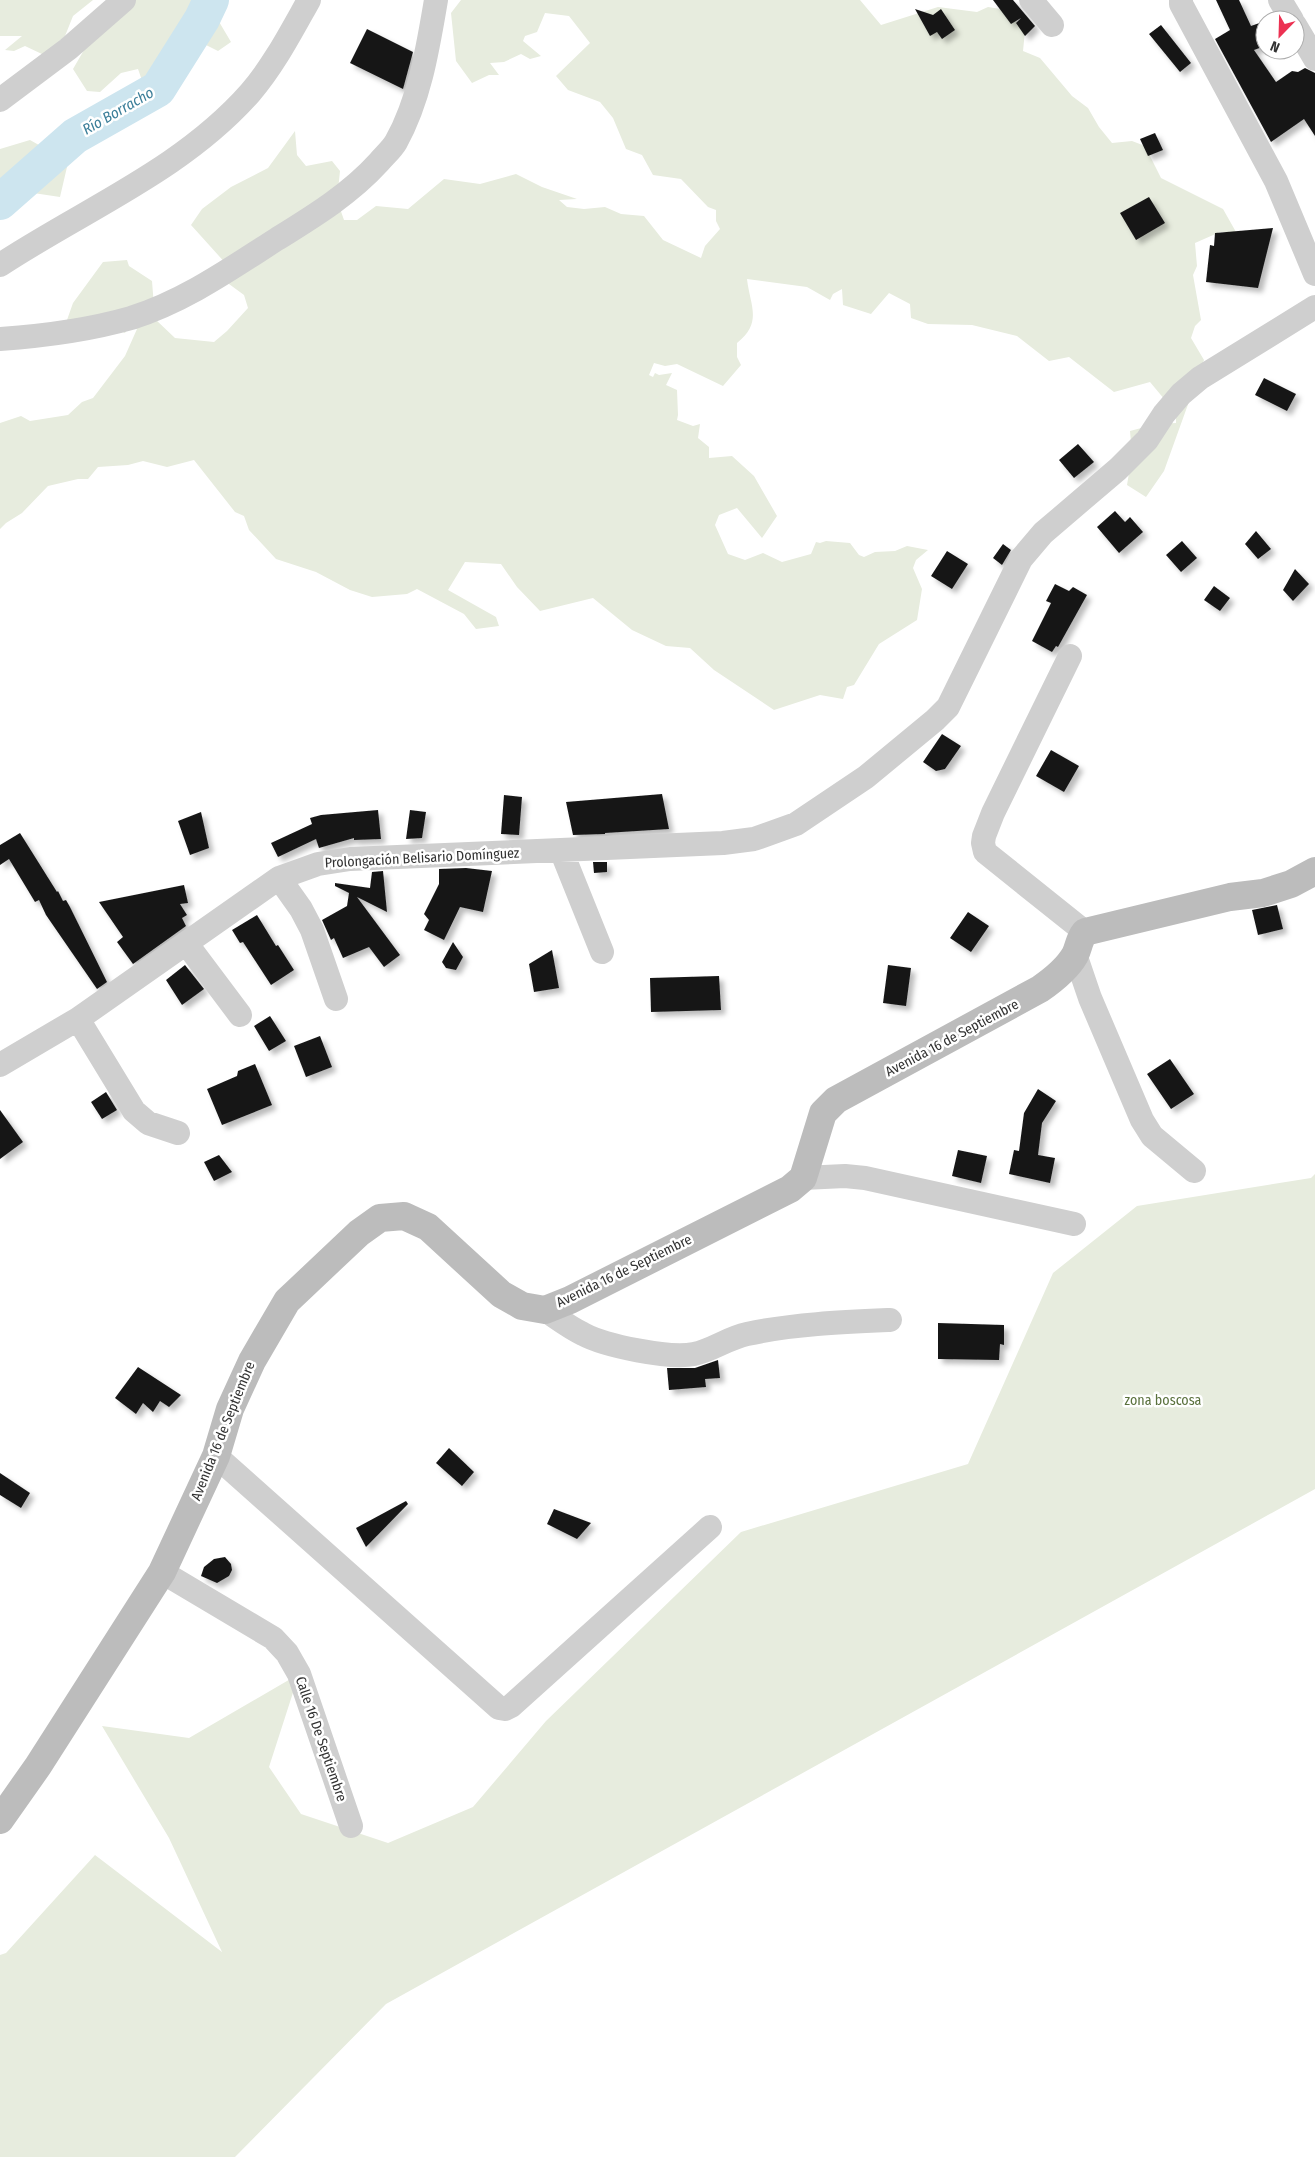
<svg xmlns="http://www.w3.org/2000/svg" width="1315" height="2157" viewBox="0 0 1315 2157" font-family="'Fira Sans Condensed',sans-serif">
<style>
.green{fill:#e7ecde}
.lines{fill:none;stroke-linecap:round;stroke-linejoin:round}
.river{stroke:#cde5ef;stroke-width:36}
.building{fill:#191919;filter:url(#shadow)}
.street{stroke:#cfcfcf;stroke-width:24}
.secondary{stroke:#bcbcbc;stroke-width:28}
.labels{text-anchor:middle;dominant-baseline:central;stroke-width:5;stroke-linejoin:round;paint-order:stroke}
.street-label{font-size:14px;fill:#323232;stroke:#fff}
.park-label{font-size:14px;fill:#5a713d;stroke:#fff}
.water-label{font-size:15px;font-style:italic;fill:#3b7e99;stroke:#fff}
</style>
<defs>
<filter id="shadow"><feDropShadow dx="4.5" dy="4.5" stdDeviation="2.5" flood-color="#0004"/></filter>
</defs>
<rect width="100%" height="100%" fill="#fff"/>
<!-- green -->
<path class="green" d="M0,0H93L73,16L65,36L44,55L25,46L14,51L5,50L22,36H0Z
M129,0H207V10L218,20L231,42L218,51L188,36L177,49L172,84L167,93L146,92L138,69L121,73L100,92L87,91L73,69L98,26Z
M461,0H860L881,25L938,7L977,12L988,7L1007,10L1025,31L1023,51L1040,58L1072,96L1088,108L1099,127L1112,143L1132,141L1145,146L1161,178L1223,209L1236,232H1220L1195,243L1197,266L1193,275L1201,320L1195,326L1191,338L1204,360L1164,471L1146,497L1127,485L1132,455L1130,431L1156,424L1176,423V404L1165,400L1150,382L1114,392L1069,357L1049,361L1017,336L972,325L928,324L911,318L910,304L889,293L871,314L843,305L842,289L833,294L830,300L807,287L747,279C750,306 763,322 737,343V357L741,365L723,386L677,364L665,366L654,363L649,375L653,377L655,373L659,375L672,373L666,385L677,390L678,415L677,420L693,426L700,424L698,438L709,447V458L732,456L754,476L777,516L762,538L737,508L719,515L715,525L728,554L745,560L763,553L782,562L811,554L816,542L820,543L826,541L850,543L859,555L864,557L875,552L895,551L907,546L928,550L916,560L913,568L922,589L917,620L879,644L854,685L847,687L843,699L820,695L774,710L714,670L690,648L666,646L632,630L593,598L540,611L517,587L501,564L465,562L448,590L496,617L499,626L476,629L464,614L417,589L407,594L372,597L350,590L316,572L276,559L249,530L244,516L235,512L194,460L167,467L143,461L128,465L98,467L88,479H78L48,486L22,513L6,523L0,529V423L21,416L30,421L68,415L82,402L93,398L125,356L137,329H127L125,333L109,326L67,320L73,303L103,262L127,260L129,266L152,281L155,319L175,338L214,342L227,331L248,308L244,295L229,284L228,266L191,225L202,209L231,187L268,168L295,131L297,155L306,166L332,161L340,171L337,200L344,220H357L376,206L408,209L444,179L480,184L516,174L542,187L577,199L559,200L567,207L584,209L605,207L621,214L644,216L663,240L701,258L705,246L720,229L716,221V210L708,207L681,179L653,175L642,155L626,149L613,118L600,102L568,90L556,76L590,43L569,16L545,13L537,32L525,36L523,41L541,56L530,59L521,54L504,62L490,63L499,75H489L472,83L456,61L451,13Z
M30,140L46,149L64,153L67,167L60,197L20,191L0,194V149Z
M1315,1174V1489L386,2004L235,2157H0V1955L6,1953L95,1855L222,1952L169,1838L102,1726L189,1738L299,1674L269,1767L301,1814L388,1843L473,1807L546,1721L741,1532L968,1464L1053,1273L1137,1206L1311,1178Z"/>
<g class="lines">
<!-- river -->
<path class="river" d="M0,202L75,136L158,89L202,19L211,0"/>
</g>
<!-- building -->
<path class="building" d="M993,0H1013L1035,26L1025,36L1016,23L1021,18L1011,24Z
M1216,0H1239L1251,26L1265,21V46L1254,50L1276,82L1292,71L1298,72L1305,68L1315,73V136L1304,119L1271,142L1215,39L1230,30Z
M915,9L933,15L941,9L955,30L942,39L937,32L930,36Z
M1161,25L1191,63L1180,72L1149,34Z
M367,29L413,52L403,89L350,63Z
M1155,133L1163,150L1148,156L1140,139Z
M1149,197L1165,223L1136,240L1120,213Z
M1273,228L1258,288L1206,282L1210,245L1214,246L1215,233Z
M1264,378L1296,394L1287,411L1255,395Z
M1078,444L1094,462L1074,478L1059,460Z
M1115,511L1125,522L1130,517L1143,532L1119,553L1097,527Z
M1256,531L1271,549L1258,559L1245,544Z
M1182,541L1197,558L1181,572L1166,555Z
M1003,544L1011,550L1002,565L993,558Z
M947,551L968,564L952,589L931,576Z
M1295,569L1309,584L1293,601L1283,590Z
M1055,584L1069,591L1073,587L1087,595L1058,647L1056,646L1052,652L1032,641L1051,603L1046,601Z
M1214,586L1230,598L1220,611L1204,600Z
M942,734L961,746L945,769L936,771L923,762Z
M1051,750L1079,766L1064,792L1036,776Z
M662,794L669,829L605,833V834L573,835L566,802Z
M504,795L522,797L519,835L501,834Z
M378,810L381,839L354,840V838L319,848L316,839L278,857L271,843L312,824L310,818L321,815Z
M410,810L426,812L422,838L406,839Z
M201,812L209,848L190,855L178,821Z
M20,833L57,892L58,891L63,901L66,900L70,907L107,982L97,989L46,915L39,900L35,902L9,859L0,865V845Z
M593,862H607V872L594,873Z
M466,868L492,871L483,912L460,907L444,940L424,930L429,920L424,914L439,884V869Z
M383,871L387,912L357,897L400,955L384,967L369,947L343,958L334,938L331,940L322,920L347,906L349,893L335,886V883L370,888L372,872Z
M184,885L188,903L180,904L187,915L182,918L186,926L133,964L117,942L123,937L99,902Z
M1277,905L1283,929L1258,935L1252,910Z
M968,912L989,926L971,952L950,938Z
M257,915L276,946L278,945L294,970L271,985L243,942L240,943L232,930Z
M453,942L463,957L456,970L446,968L442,962Z
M552,950L559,988L534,992L529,964Z
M185,965L204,989L182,1005L166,980Z
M888,965L911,968L906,1006L883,1003Z
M719,976L721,1010L651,1012L650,978Z
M270,1016L286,1041L269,1051L254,1026Z
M320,1036L332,1067L306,1077L294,1046Z
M1170,1059L1194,1094L1171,1109L1147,1074Z
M255,1064L272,1105L222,1125L207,1089L237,1076L238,1071Z
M1038,1089L1056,1101L1042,1123L1038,1155L1055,1158L1050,1183L1009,1174L1014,1150L1019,1151L1024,1113Z
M106,1092L117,1110L102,1119L91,1102Z
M0,1110L23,1142L0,1159Z
M958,1150L987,1156L981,1183L952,1176Z
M219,1155L232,1172L214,1181L204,1162Z
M938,1323L1004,1325V1345L1000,1344L999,1360L938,1359Z
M718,1360L720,1378L705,1379L706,1387L669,1390L667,1368H695Z
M138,1367L181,1395L169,1407L160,1401L153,1412L143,1403L136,1414L115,1398Z
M449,1448L474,1472L462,1486L436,1463Z
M0,1473L30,1493L21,1508L0,1495Z
M406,1501L408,1504L366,1547L356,1528Z
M554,1509L591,1523L577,1539L547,1524Z
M225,1557L231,1564L232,1570L229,1576L217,1583L201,1576L204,1567L214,1559Z"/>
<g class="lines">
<!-- street -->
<path class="street" d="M1031,0L1052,25
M1181,0V4L1276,181L1315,274
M1280,0L1292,20
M1295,25L1315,59
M0,100L68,49L124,0
M0,265C85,209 182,170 250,93C274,65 291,32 309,0
M0,339C43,336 89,330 131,318C185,301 230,269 277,239C314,216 350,194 379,162C385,155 392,149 396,142C420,99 428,47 436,0
M1070,656L993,813L984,836L983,843L985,852L1085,932
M561,850L602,952
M279,878L301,909L312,930L336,999
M186,943L240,1015
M1075,954L1090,998L1142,1120L1152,1136L1194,1171
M78,1019L134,1111L148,1123L178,1133
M0,1065L78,1019L279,878L318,864L350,859L723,843L754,839L796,824L866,777L935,720L948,707L1021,559L1043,533L1118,469L1147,440L1164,414L1181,394L1200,378L1315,307
M803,1178L845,1176L865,1178L1074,1224
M545,1310C557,1318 570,1328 583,1334C605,1346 670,1359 694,1354C713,1350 728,1338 747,1334C793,1324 843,1322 890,1320
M216,1456L499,1708L505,1709L511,1706L710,1527
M162,1572L273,1638L287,1653L299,1674L351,1826"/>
<!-- secondary -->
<path class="secondary" d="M0,1820L38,1766L162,1572L216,1456L230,1409L252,1361L287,1301L359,1233L380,1218L404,1216L428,1227L501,1294L522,1306L545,1310L570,1300L790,1189L803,1178L823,1113L836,1100L1040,989C1053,980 1067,969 1075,955C1079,947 1079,939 1085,932L1230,897L1263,893L1291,884L1315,871"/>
</g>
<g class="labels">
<!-- street labels -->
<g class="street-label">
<text transform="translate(422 858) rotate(-3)">Prolongación Belisario Domínguez</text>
<text transform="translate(952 1038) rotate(-28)">Avenida 16 de Septiembre</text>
<text transform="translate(624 1271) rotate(-26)">Avenida 16 de Septiembre</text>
<text transform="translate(223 1431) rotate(-68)">Avenida 16 de Septiembre</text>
<text transform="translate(321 1739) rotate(71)">Calle 16 De Septiembre</text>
</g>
<!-- park labels -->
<g class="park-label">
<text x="1163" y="1400">zona boscosa</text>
</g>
<!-- water labels -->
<g class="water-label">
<text transform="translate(118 111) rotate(-30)">Río Borracho</text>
</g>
</g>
<!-- north arrow -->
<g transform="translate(1280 35) rotate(203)"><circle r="24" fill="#ffffff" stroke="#adadad"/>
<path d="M0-4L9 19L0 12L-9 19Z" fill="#ec3152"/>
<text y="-8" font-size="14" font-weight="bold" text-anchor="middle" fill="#323232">N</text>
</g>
</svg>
